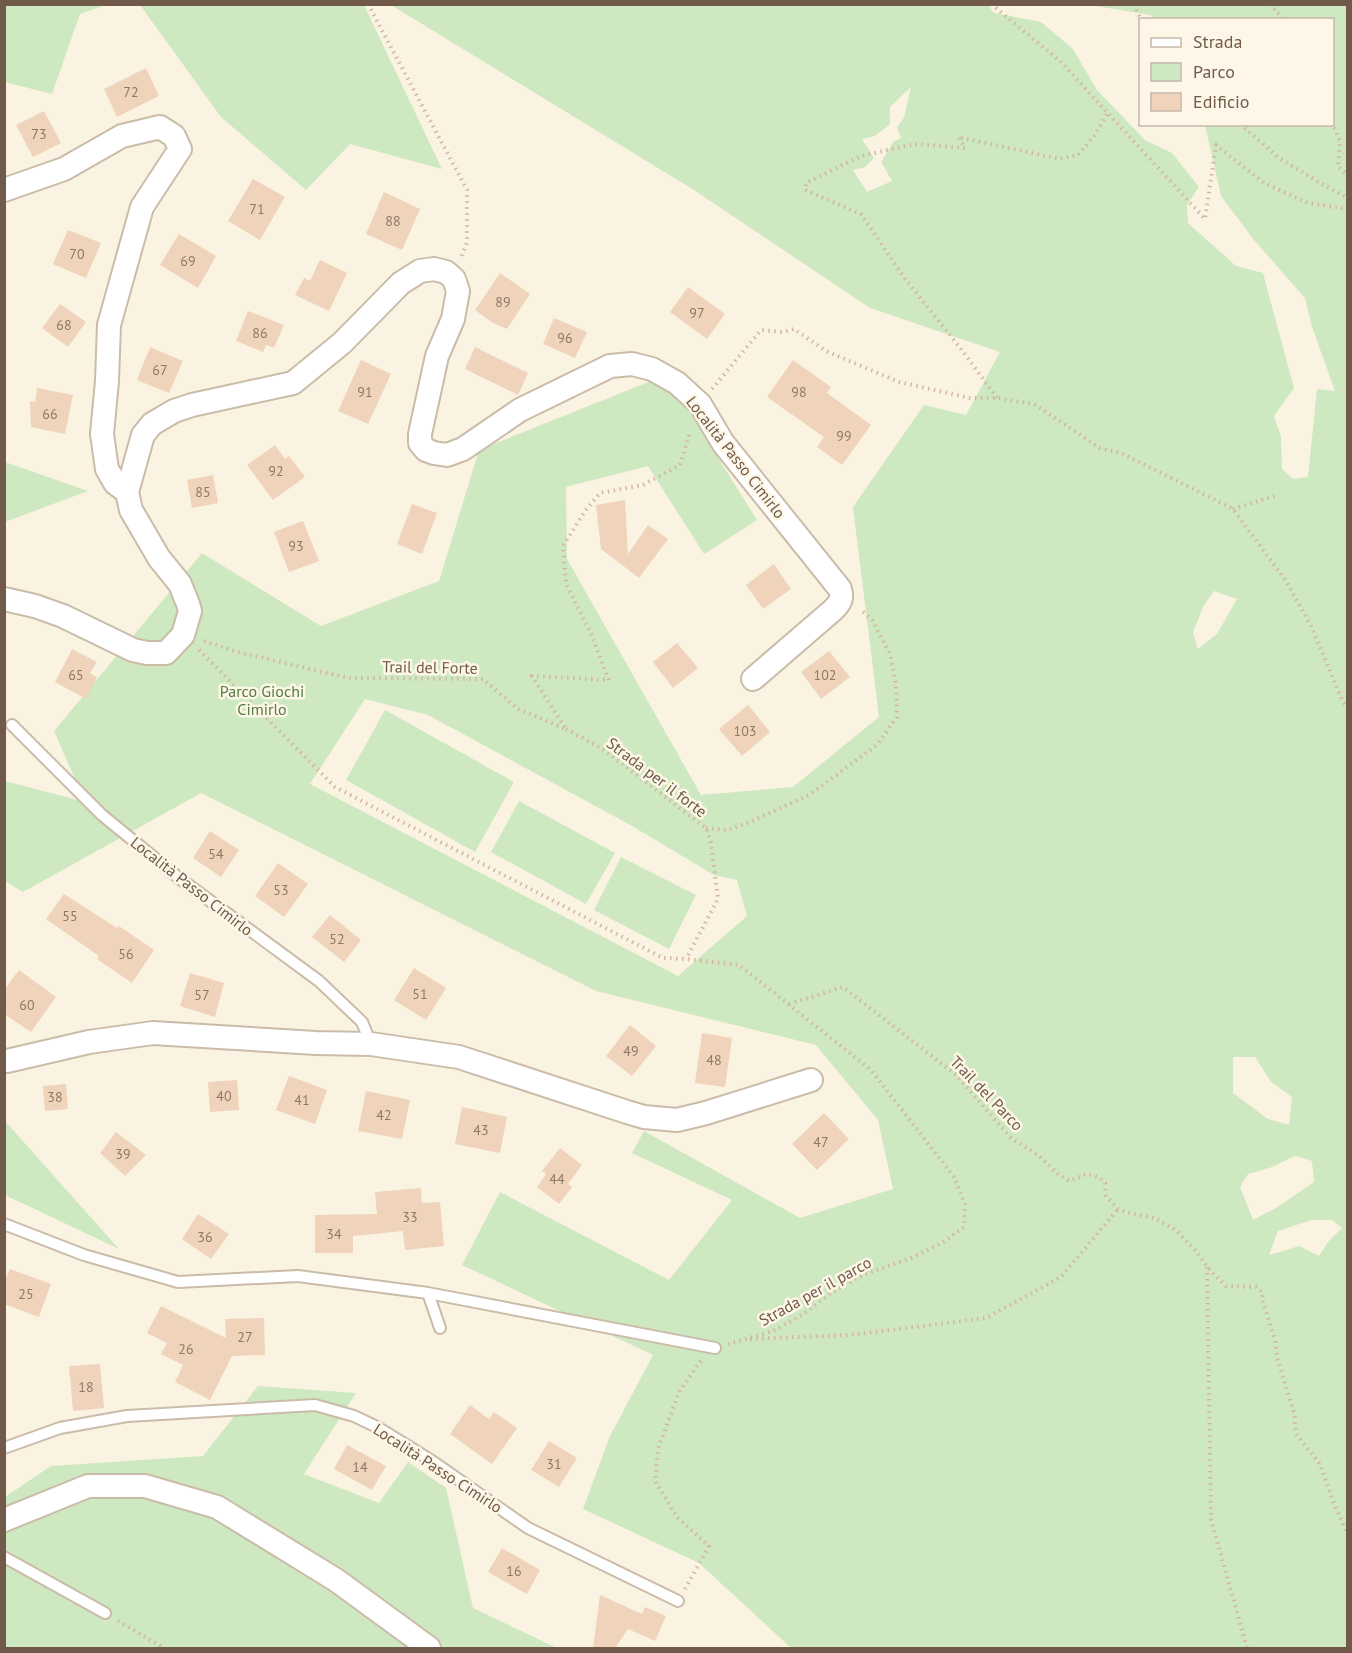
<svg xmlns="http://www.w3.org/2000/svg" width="1352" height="1653" viewBox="0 0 1352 1653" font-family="'PT Sans',sans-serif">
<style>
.green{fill:#cee8c1;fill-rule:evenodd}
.building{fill:#efd3bb}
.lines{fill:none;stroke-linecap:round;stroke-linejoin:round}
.lane-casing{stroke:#cbbba9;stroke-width:14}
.street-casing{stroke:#cbbba9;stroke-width:26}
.path{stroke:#d4b69e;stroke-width:4;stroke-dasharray:1.5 4.5;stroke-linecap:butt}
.lane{stroke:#fff;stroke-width:10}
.street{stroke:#fff;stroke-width:22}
.labels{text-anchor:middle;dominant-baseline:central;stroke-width:5;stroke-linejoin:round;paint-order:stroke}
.number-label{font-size:14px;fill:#907866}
.street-label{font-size:16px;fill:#715a4a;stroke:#fef7e8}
.park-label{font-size:16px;fill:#527c45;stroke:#fef7e8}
</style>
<rect width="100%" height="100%" fill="#fbf3e2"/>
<!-- green -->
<path class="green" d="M5,4L105,5L80,14L52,94L5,82Z
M987,4L994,13L1041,22L1073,49L1097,90L1145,140L1172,153L1199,187L1187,205L1188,223L1236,266L1263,273L1294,388L1274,416L1281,436L1282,469L1293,479L1308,477L1317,389L1335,391L1312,327L1305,298L1254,240L1221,196L1205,125L1332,124V20L1155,19L1150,15L1090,5H1347V1648H791L699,1563L583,1509L610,1436L653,1355L462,1265L500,1192L669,1280L732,1200L632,1153L644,1131L800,1218L893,1189L878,1120L816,1045L596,991L201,793L23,892L5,881V781L85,802L54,731L202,553L321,626L439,581L479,450L666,375L757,520L704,554L648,466L566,487L567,559L701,795L793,787L879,717L853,507L924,405L966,415L1000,352L870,308L694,190L391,5ZM911,87L904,118L897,127L901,138L893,142L881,162L892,181L867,192L853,170L865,167L874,158L862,139L875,136L890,124V107ZM1214,591L1237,599L1217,634L1198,649L1193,632L1204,605ZM365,699L428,715L632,826L714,875L737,880L747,916L678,976L310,784ZM1233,1057H1255L1271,1082L1292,1097L1289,1125L1268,1119L1233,1093ZM1295,1156L1312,1161L1314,1182L1276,1208L1253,1220L1240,1187L1248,1174L1272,1167ZM1311,1220H1332L1342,1228L1328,1242L1319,1256L1299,1246L1269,1255L1278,1231Z
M140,5H364L442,169L350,144L306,190L221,117Z
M5,462L88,491L5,522Z
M385,710L514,782L475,852L346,780Z
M519,801L615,853L586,904L491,852Z
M621,857L696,895L669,949L594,910Z
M5,1121L119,1249L5,1195Z
M258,1386L356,1393L304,1474L379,1503L408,1462L446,1488L473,1608L557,1648H5V1497L51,1466L203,1456Z"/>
<!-- building -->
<path class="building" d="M146,68L159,96L117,117L104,89Z
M44,111L61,143L33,157L16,125Z
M253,179L285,197L260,240L228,221Z
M384,192L420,209L402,250L366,234Z
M68,230L101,243L86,278L53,264Z
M179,234L216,256L198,288L160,265Z
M320,260L347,273L329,311L295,295L304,278L310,281Z
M500,273L530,294L507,329L493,323L475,310Z
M688,287L725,314L707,339L670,312Z
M60,304L86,322L68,347L42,328Z
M248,311L284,325L274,348L266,345L263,352L236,341Z
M554,318L587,332L575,358L543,344Z
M150,347L183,361L169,393L137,380Z
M475,347L528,373L518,395L465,369Z
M361,360L391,374L368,424L338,411Z
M793,360L831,387L827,393L871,425L842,465L817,447L824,437L767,397Z
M37,388L73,395L65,434L31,427L30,401L35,402Z
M275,445L285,459L289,456L305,477L273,500L247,465Z
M213,475L218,503L192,508L187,480Z
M625,500L628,554L648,525L668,539L639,578L601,549L596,505Z
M412,504L437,513L422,554L397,544Z
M303,521L319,561L289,572L274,532Z
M774,564L791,589L763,609L746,585Z
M677,643L698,668L673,688L653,662Z
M72,649L97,662L90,673L97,677L86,699L55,682Z
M829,651L850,677L821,699L801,672Z
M748,705L770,732L742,756L719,729Z
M210,831L239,850L221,877L193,858Z
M278,863L308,884L284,917L255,896Z
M64,894L117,928L119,926L154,950L132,983L97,959L99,956L46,919Z
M330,915L361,940L344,962L312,937Z
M414,968L446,988L426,1020L394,1000Z
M19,970L56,997L31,1032L4,1014V990Z
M190,973L224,983L215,1017L180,1006Z
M630,1025L656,1046L632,1076L606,1056Z
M702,1033L732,1038L725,1087L695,1083Z
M289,1076L327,1090L315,1124L276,1110Z
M237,1080L239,1110L210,1112L208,1082Z
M66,1084L68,1109L45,1111L43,1086Z
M366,1091L410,1100L402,1139L358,1131Z
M462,1107L507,1117L500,1153L455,1144Z
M824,1113L849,1139L817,1170L792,1144Z
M116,1132L146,1155L125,1176L100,1153Z
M560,1148L582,1165L568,1184L572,1187L559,1204L537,1187L546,1174L542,1171Z
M421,1188L422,1203L440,1202L444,1246L405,1250L403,1231L353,1236V1253H315V1215L377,1214L375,1192Z
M198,1214L229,1234L211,1259L182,1239Z
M10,1269L51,1284L39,1317L4,1304V1282Z
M161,1306L226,1338L225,1319L264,1318L265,1355L232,1356L210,1400L175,1382L183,1365L161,1354L167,1343L147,1333Z
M100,1364L104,1408L73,1411L69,1366Z
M470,1405L489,1419L494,1412L517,1428L492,1464L450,1434Z
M549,1441L577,1458L559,1487L531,1470Z
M347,1445L386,1466L372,1490L334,1469Z
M502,1548L540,1570L527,1594L488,1572Z
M600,1595L642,1614L645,1607L666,1616L655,1641L628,1629L615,1648H593Z"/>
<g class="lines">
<defs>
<path id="lane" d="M12,725L102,815L179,878L319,981L362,1022L371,1044
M4,1224L84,1255L178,1282L298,1276L428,1293L715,1348
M428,1293L440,1328
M4,1448L60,1428L127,1416L315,1405L354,1416L377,1427L432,1461L528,1528L678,1601
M4,1557L105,1613"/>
<path id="street" d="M4,190L64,169L122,136L160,127L174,136L180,149L142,207L109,325L107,381L102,434L107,469L115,483L127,492
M4,599L35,606L63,616L133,650L147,653H166L183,635L190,611L188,604L180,584L159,558L131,510L127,492L143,435L152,424L174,411L192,405L293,383L342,343L401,283L420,271L434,269L446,272L454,279L458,291L453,319L437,356L420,434V443L426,450L434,453L447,455L463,449L520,410L610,366L632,364L652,369L677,383L700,404L723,443L840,589C843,599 840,603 833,610L753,679
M4,1061H7L89,1042L153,1033L316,1043L371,1044L459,1057L627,1112L644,1117L677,1120L706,1113L811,1080
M4,1520L88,1486H145L217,1507L336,1580L429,1648"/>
</defs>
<!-- lane casing -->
<use href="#lane" class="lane-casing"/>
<!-- street casing -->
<use href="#street" class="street-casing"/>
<!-- path -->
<path class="path" d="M368,4L467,190V242L461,258
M991,4L1060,61L1205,219L1216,145L1264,183L1308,203L1348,209
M1134,4L1141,20
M1270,4L1284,20
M1332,122L1340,141L1338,167L1348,175
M1240,124L1279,158L1322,184L1348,198
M712,389L761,330L783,332L794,329L826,351L899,382L970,398H997L1034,404L1100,448L1121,453L1233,509L1286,581L1312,628L1343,702L1348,707
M997,398L961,349L903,276L861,214L805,190L806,183L861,156L915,144L965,148L958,137L1060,159L1078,155L1095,135L1108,112
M1233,509L1278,495
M204,641L238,652L348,678L483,679L518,709L566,729L532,676L609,680L591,634L566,584L563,546L585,511L600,493L643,485L680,465L690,432
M199,650L335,787L663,958L686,959L739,965L871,1070L954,1177L965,1204L964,1227L942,1243L911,1258L863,1275L834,1291L802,1315L773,1331L728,1344
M566,729L601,748L706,828L711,843L718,899L686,959
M706,828L728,830L750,822L809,795L877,745L897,717L896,685L890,654L872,620L860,609
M789,1004L843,987L956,1075L1011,1138L1038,1155L1059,1175L1069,1181L1087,1174L1099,1177L1105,1183L1106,1196L1118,1209L1133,1214L1155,1218L1176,1230L1196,1251L1207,1267L1226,1286L1256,1287L1263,1293L1262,1300L1275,1339L1277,1358L1294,1412L1296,1434L1320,1464L1333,1501L1348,1536
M1207,1267L1211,1519L1247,1648
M750,1339L850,1335L986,1318L1061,1277L1118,1209
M685,1589L709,1546L677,1517L655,1481L658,1449L679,1392L697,1366L702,1360
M118,1621L164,1648"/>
<!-- lane -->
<use href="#lane" class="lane"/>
<!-- street -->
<use href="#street" class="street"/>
</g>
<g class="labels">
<!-- number labels -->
<g class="number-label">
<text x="131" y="92">72</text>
<text x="39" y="134">73</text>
<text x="257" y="209">71</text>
<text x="393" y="221">88</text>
<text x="77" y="254">70</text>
<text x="188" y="261">69</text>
<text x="503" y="302">89</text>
<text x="697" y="313">97</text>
<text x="64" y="325">68</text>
<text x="260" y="333">86</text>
<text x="565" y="338">96</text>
<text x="160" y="370">67</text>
<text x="365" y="392">91</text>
<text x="799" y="392">98</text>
<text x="50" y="414">66</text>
<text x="844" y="436">99</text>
<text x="276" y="471">92</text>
<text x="203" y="492">85</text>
<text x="296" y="546">93</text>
<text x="76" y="675">65</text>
<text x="825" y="675">102</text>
<text x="745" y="731">103</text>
<text x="216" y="854">54</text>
<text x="281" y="890">53</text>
<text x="70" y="916">55</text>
<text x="337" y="939">52</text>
<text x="126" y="954">56</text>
<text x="420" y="994">51</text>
<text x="202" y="995">57</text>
<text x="27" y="1005">60</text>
<text x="631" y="1051">49</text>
<text x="714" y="1060">48</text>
<text x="224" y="1096">40</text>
<text x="55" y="1097">38</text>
<text x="302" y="1100">41</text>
<text x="384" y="1115">42</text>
<text x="481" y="1130">43</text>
<text x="821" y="1142">47</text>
<text x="123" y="1154">39</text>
<text x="557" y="1179">44</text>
<text x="410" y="1217">33</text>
<text x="334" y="1234">34</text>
<text x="205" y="1237">36</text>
<text x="26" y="1294">25</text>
<text x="245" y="1337">27</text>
<text x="186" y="1349">26</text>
<text x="86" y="1387">18</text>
<text x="554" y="1464">31</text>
<text x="360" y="1467">14</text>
<text x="514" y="1571">16</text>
</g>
<!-- street labels -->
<g class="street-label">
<text transform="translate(736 457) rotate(52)">Località Passo Cimirlo</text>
<text transform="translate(430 667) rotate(1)">Trail del Forte</text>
<text transform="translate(657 777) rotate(37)">Strada per il forte</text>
<text transform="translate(192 886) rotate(38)">Località Passo Cimirlo</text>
<text transform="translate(987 1093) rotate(46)">Trail del Parco</text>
<text transform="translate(815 1291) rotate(-29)">Strada per il parco</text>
<text transform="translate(438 1468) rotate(33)">Località Passo Cimirlo</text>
</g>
<!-- park labels -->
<g class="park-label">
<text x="262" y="691">Parco Giochi<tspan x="262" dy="18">Cimirlo</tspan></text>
</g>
</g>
<!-- border -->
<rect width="1352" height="1653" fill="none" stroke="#715a4a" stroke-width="12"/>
<!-- legend -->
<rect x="1139" y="18" width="195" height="108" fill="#fef7e8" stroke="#c6b8a9" stroke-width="1.5"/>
<rect x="1151" y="38" width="30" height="9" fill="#ffffff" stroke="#c6b8a9" stroke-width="1.5"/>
<text x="1193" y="48" font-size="18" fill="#715a4a">Strada</text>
<rect x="1151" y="63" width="30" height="18" fill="#cee8c1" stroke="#c6b8a9" stroke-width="1.5"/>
<text x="1193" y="78" font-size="18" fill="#715a4a">Parco</text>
<rect x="1151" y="93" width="30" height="18" fill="#efd3bb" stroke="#c6b8a9" stroke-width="1.5"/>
<text x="1193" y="108" font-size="18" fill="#715a4a">Edificio</text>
</svg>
